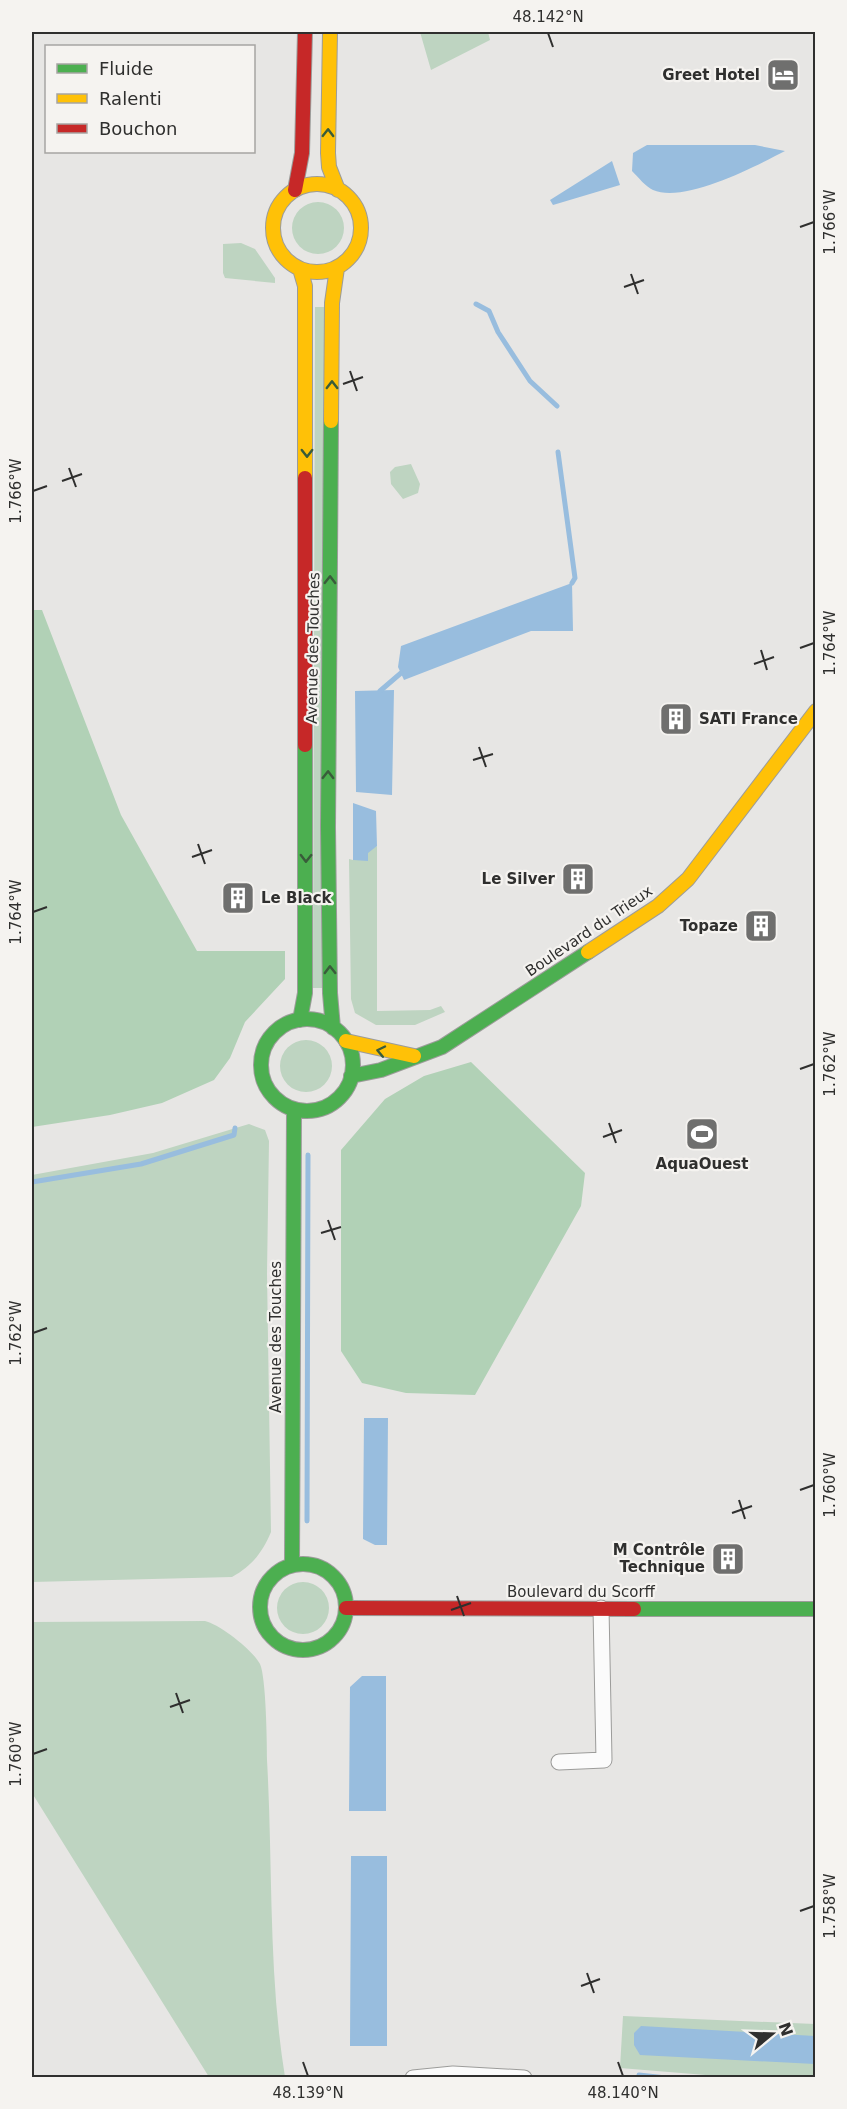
<svg xmlns="http://www.w3.org/2000/svg" width="847" height="2109" viewBox="0 0 847 2109" font-family="'DejaVu Sans',sans-serif">
<style>
.green{fill:#bed4c1}
.forest{fill:#b1d1b6}
.water{fill:#98bdde}
.lines{fill:none;stroke-linecap:round;stroke-linejoin:round}
.stream{stroke:#98bdde;stroke-width:5}
.street-casing{stroke:#9c9c9a;stroke-width:17}
.fast-casing{stroke:#9c9c9a;stroke-width:16}
.slow-casing{stroke:#9c9c9a;stroke-width:16}
.jam-casing{stroke:#9c9c9a;stroke-width:16}
.street{stroke:#fbfbfb;stroke-width:15}
.fast{stroke:#4caf50;stroke-width:14}
.slow{stroke:#ffc107;stroke-width:14}
.jam{stroke:#c62828;stroke-width:14}
.oneway{stroke:#395c3a}
.ticks{fill:none;stroke:#2f2f2e;stroke-width:2}
.labels{text-anchor:middle;dominant-baseline:central;stroke-width:4.5;stroke-linejoin:round;paint-order:stroke}
.poi-label{font-size:15px;font-weight:bold;fill:#2f2f2e;stroke:#f5f3f0;text-anchor:end}
.street-label{font-size:15px;fill:#2f2f2e;stroke:#f5f3f0}
.neatline{fill:none;stroke:#2f2f2e;stroke-width:2}
.ticks-label{font-size:15px;text-anchor:middle;fill:#2f2f2e}
</style>
<rect width="100%" height="100%" fill="#e7e6e4"/>
<!-- green -->
<path class="green" d="M420,32H488L490,40L431,70Z
M292 228a26 26 0 1 1 52 0a26 26 0 1 1-52 0Z
M241,243L255,249L275,278V283L225,278L223,273V244Z
M315,307H324L322,988H313Z
M411,464L420,484L418,493L403,499L391,484L390,472L395,467Z
M377,846V1011L430,1010L441,1006L445,1012L415,1025H376L355,1013L351,999L349,859L353,860Z
M280 1066a26 26 0 1 1 52 0a26 26 0 1 1-52 0Z
M249,1124L265,1130L269,1141L267,1274L271,1532C262,1553 252,1566 232,1577L32,1582V1175L153,1153Z
M277 1608a26 26 0 1 1 52 0a26 26 0 1 1-52 0Z
M205,1621C219,1624 253,1650 260,1664C266,1677 267,1742 267,1760C273,1865 268,1973 285,2077H209L32,1793V1622Z
M623,2016L815,2024V2077H730L620,2068Z"/>
<!-- forest -->
<path class="forest" d="M32,610H42L121,815L197,951H285V979L245,1022L230,1058L214,1080L162,1103L110,1115L32,1127Z
M471,1062L585,1173L581,1206L475,1395L406,1393L362,1383L341,1351V1150L385,1099L424,1076Z"/>
<!-- water -->
<path class="water" d="M647,145H755L785,151C756,166 684,204 653,190C646,187 638,177 632,171L633,153Z
M612,161L620,185L553,205L550,200Z
M572,583L573,631H531L404,680L398,667L401,646Z
M394,690L392,795L356,792L355,691Z
M353,803L376,811L377,846L368,853V861L353,860Z
M364,1418H388L387,1545H375L363,1539Z
M362,1676H386V1811H349L350,1687Z
M351,1856H387V2046H350Z
M641,2026L815,2036V2064L640,2055L634,2045V2033Z"/>
<g class="lines">
<!-- stream -->
<path class="stream" d="M476,304L489,311L498,332L530,381L557,406
M558,452L575,578L572,583
M380,691L401,673
M32,1182L141,1164L234,1135L235,1128
M307,1521L308,1155
M639,2075L666,2078"/>
<defs>
<path id="street" d="M559,1762L604,1760L601,1608
M413,2078L453,2074L524,2078"/>
<path id="fast" d="M331,421L328,827L330,993L333,1028
M261 1065a46 46 0 1 1 92 0a46 46 0 1 1-92 0Z
M300,1020L305,993V745
M351,1076L381,1070L442,1047L588,952
M260 1607a43 43 0 1 1 86 0a43 43 0 1 1-86 0Z
M292,1565L294,1109
M634,1609H816"/>
<path id="slow" d="M330,32L328,153L329,167L338,190
M273 228a44 44 0 1 1 88 0a44 44 0 1 1-88 0Z
M300,269L305,286V478
M331,421L332,303L337,268
M588,952L658,906L688,879L816,711
M346,1041L414,1056"/>
<path id="jam" d="M295,190L302,153L305,32
M305,478V745
M346,1608L634,1609"/>
</defs>
<!-- street casing -->
<use href="#street" class="street-casing"/>
<!-- fast casing -->
<use href="#fast" class="fast-casing"/>
<!-- slow casing -->
<use href="#slow" class="slow-casing"/>
<!-- jam casing -->
<use href="#jam" class="jam-casing"/>
<!-- street -->
<use href="#street" class="street"/>
<!-- fast -->
<use href="#fast" class="fast"/>
<!-- slow -->
<use href="#slow" class="slow"/>
<!-- jam -->
<use href="#jam" class="jam"/>
</g>
<!-- one-way arrows -->
<defs><path id="oneway-chevron" d="M-2-3.5L2.5 0L-2 3.5" fill="none" stroke-width="1.6" stroke-linecap="round" stroke-linejoin="round" transform="scale(1.5)"/></defs>
<g class="oneway">
<use href="#oneway-chevron" transform="translate(328 133) rotate(-89)"/>
<use href="#oneway-chevron" transform="translate(332 385) rotate(-90)"/>
<use href="#oneway-chevron" transform="translate(307 453) rotate(90)"/>
<use href="#oneway-chevron" transform="translate(330 580) rotate(-89)"/>
<use href="#oneway-chevron" transform="translate(328 775) rotate(-89)"/>
<use href="#oneway-chevron" transform="translate(306 858) rotate(91)"/>
<use href="#oneway-chevron" transform="translate(330 970) rotate(-91)"/>
<use href="#oneway-chevron" transform="translate(381 1051) rotate(-168)"/>
</g>
<!-- ticks -->
<path class="ticks" d="M548,33L553,47M800,227L814,222M631,274L638,294M624,287L644,280M350,371L357,391M343,384L363,377M69,468L76,487M62,481L82,474M33,491L47,486M800,648L814,643M761,650L767,670M754,664L774,657M479,747L486,767M473,760L493,754M198,844L205,864M192,857L212,850M33,912L47,907M800,1069L814,1064M609,1123L616,1143M603,1137L622,1130M328,1220L335,1240M321,1233L341,1227M33,1333L47,1328M800,1490L814,1485M739,1500L745,1519M732,1513L752,1506M457,1596L464,1616M451,1610L471,1603M176,1693L183,1713M170,1707L190,1700M33,1754L47,1749M800,1911L814,1906M587,1973L594,1993M581,1986L600,1979M303,2062L308,2076M618,2062L623,2076"/>
<!-- icons -->
<defs>
<symbol id="hotel-square" viewBox="-11 -11 22 22"><rect x="-9" y="-9" width="18" height="18" rx="4" fill="#6f6f6e" stroke="#f5f3f0"/><path d="M-6-4.5h1.5V1H6V5H4.5V3h-9V5H-6ZM-4 0a1.8 1.8 0 1 1 3.6 0ZM.5 0V-2.5h3Q6-2.5 6 0Z" fill="#fff"/></symbol>
<symbol id="building-square" viewBox="-11 -11 22 22"><rect x="-9" y="-9" width="18" height="18" rx="4" fill="#6f6f6e" stroke="#f5f3f0"/><path d="M-4-6H4V6H1V3H-1V6H-4ZM-2.5-4.3h1.7v1.8h-1.7ZM.8-4.3h1.7v1.8H.8ZM-2.5-1h1.7V.8h-1.7ZM.8-1h1.7V.8H.8Z" fill="#fff"/></symbol>
<symbol id="stadium-square" viewBox="-11 -11 22 22"><rect x="-9" y="-9" width="18" height="18" rx="4" fill="#6f6f6e" stroke="#f5f3f0"/><path d="M0-5a6.5 5 0 1 0 0 10a6.5 5 0 1 0 0-10ZM-3.5-1.8h7v3.6h-7Z" fill="#fff"/></symbol>
</defs>
<g fill-rule="evenodd">
<use href="#hotel-square" x="764" y="56" width="38" height="38"/>
<use href="#building-square" x="657" y="700" width="38" height="38"/>
<use href="#building-square" x="559" y="860" width="38" height="38"/>
<use href="#building-square" x="219" y="879" width="38" height="38"/>
<use href="#building-square" x="742" y="907" width="38" height="38"/>
<use href="#stadium-square" x="683" y="1115" width="38" height="38"/>
<use href="#building-square" x="709" y="1540" width="38" height="38"/>
</g>
<g class="labels">
<!-- poi labels -->
<g class="poi-label">
<text x="760" y="75">Greet Hotel</text>
<text x="699" y="719" text-anchor="start">SATI France</text>
<text x="555" y="879">Le Silver</text>
<text x="261" y="898" text-anchor="start">Le Black</text>
<text x="738" y="926">Topaze</text>
<text x="702" y="1164" text-anchor="middle">AquaOuest</text>
<text x="705" y="1550">M Contrôle<tspan x="705" dy="17">Technique</tspan></text>
</g>
<!-- street labels -->
<g class="street-label">
<text transform="translate(313 648) rotate(-89)">Avenue des Touches</text>
<text transform="translate(589 931) rotate(-34)">Boulevard du Trieux</text>
<text transform="translate(276 1337) rotate(-90)">Avenue des Touches</text>
<text x="581" y="1592">Boulevard du Scorff</text>
</g>
</g>
<!-- border -->
<rect width="847" height="2109" fill="none" stroke="#f5f3f0" stroke-width="66"/>
<!-- legend -->
<rect x="45" y="45" width="210" height="108" fill="#f5f3f0" stroke="#a6a5a2" stroke-width="1.5"/>
<rect x="57" y="64" width="30" height="9" fill="#4caf50" stroke="#a6a5a2" stroke-width="1.5"/>
<text x="99" y="75" font-size="18" fill="#2f2f2e">Fluide</text>
<rect x="57" y="94" width="30" height="9" fill="#ffc107" stroke="#a6a5a2" stroke-width="1.5"/>
<text x="99" y="105" font-size="18" fill="#2f2f2e">Ralenti</text>
<rect x="57" y="124" width="30" height="9" fill="#c62828" stroke="#a6a5a2" stroke-width="1.5"/>
<text x="99" y="135" font-size="18" fill="#2f2f2e">Bouchon</text>
<!-- north arrow -->
<g transform="translate(772 2034) rotate(71)" stroke="#f5f3f0" stroke-width="4.5" paint-order="stroke">
<path d="M0-4.5L10 22L0 15L-10 22Z" fill="#2f2f2e"/>
<text y="-9" font-size="16" font-weight="bold" text-anchor="middle" fill="#2f2f2e">N</text>
</g>
<rect x="33" y="33" width="781" height="2043" class="neatline"/>
<g class="ticks-label">
<text x="548" y="22">48.142°N</text>
<text transform="translate(830 222) rotate(-90)" y="5">1.766°W</text>
<text transform="translate(16 491) rotate(-90)" y="5">1.766°W</text>
<text transform="translate(830 643) rotate(-90)" y="5">1.764°W</text>
<text transform="translate(16 912) rotate(-90)" y="5">1.764°W</text>
<text transform="translate(830 1064) rotate(-90)" y="5">1.762°W</text>
<text transform="translate(16 1333) rotate(-90)" y="5">1.762°W</text>
<text transform="translate(830 1485) rotate(-90)" y="5">1.760°W</text>
<text transform="translate(16 1754) rotate(-90)" y="5">1.760°W</text>
<text transform="translate(830 1906) rotate(-90)" y="5">1.758°W</text>
<text x="308" y="2098">48.139°N</text>
<text x="623" y="2098">48.140°N</text>
</g>
</svg>
